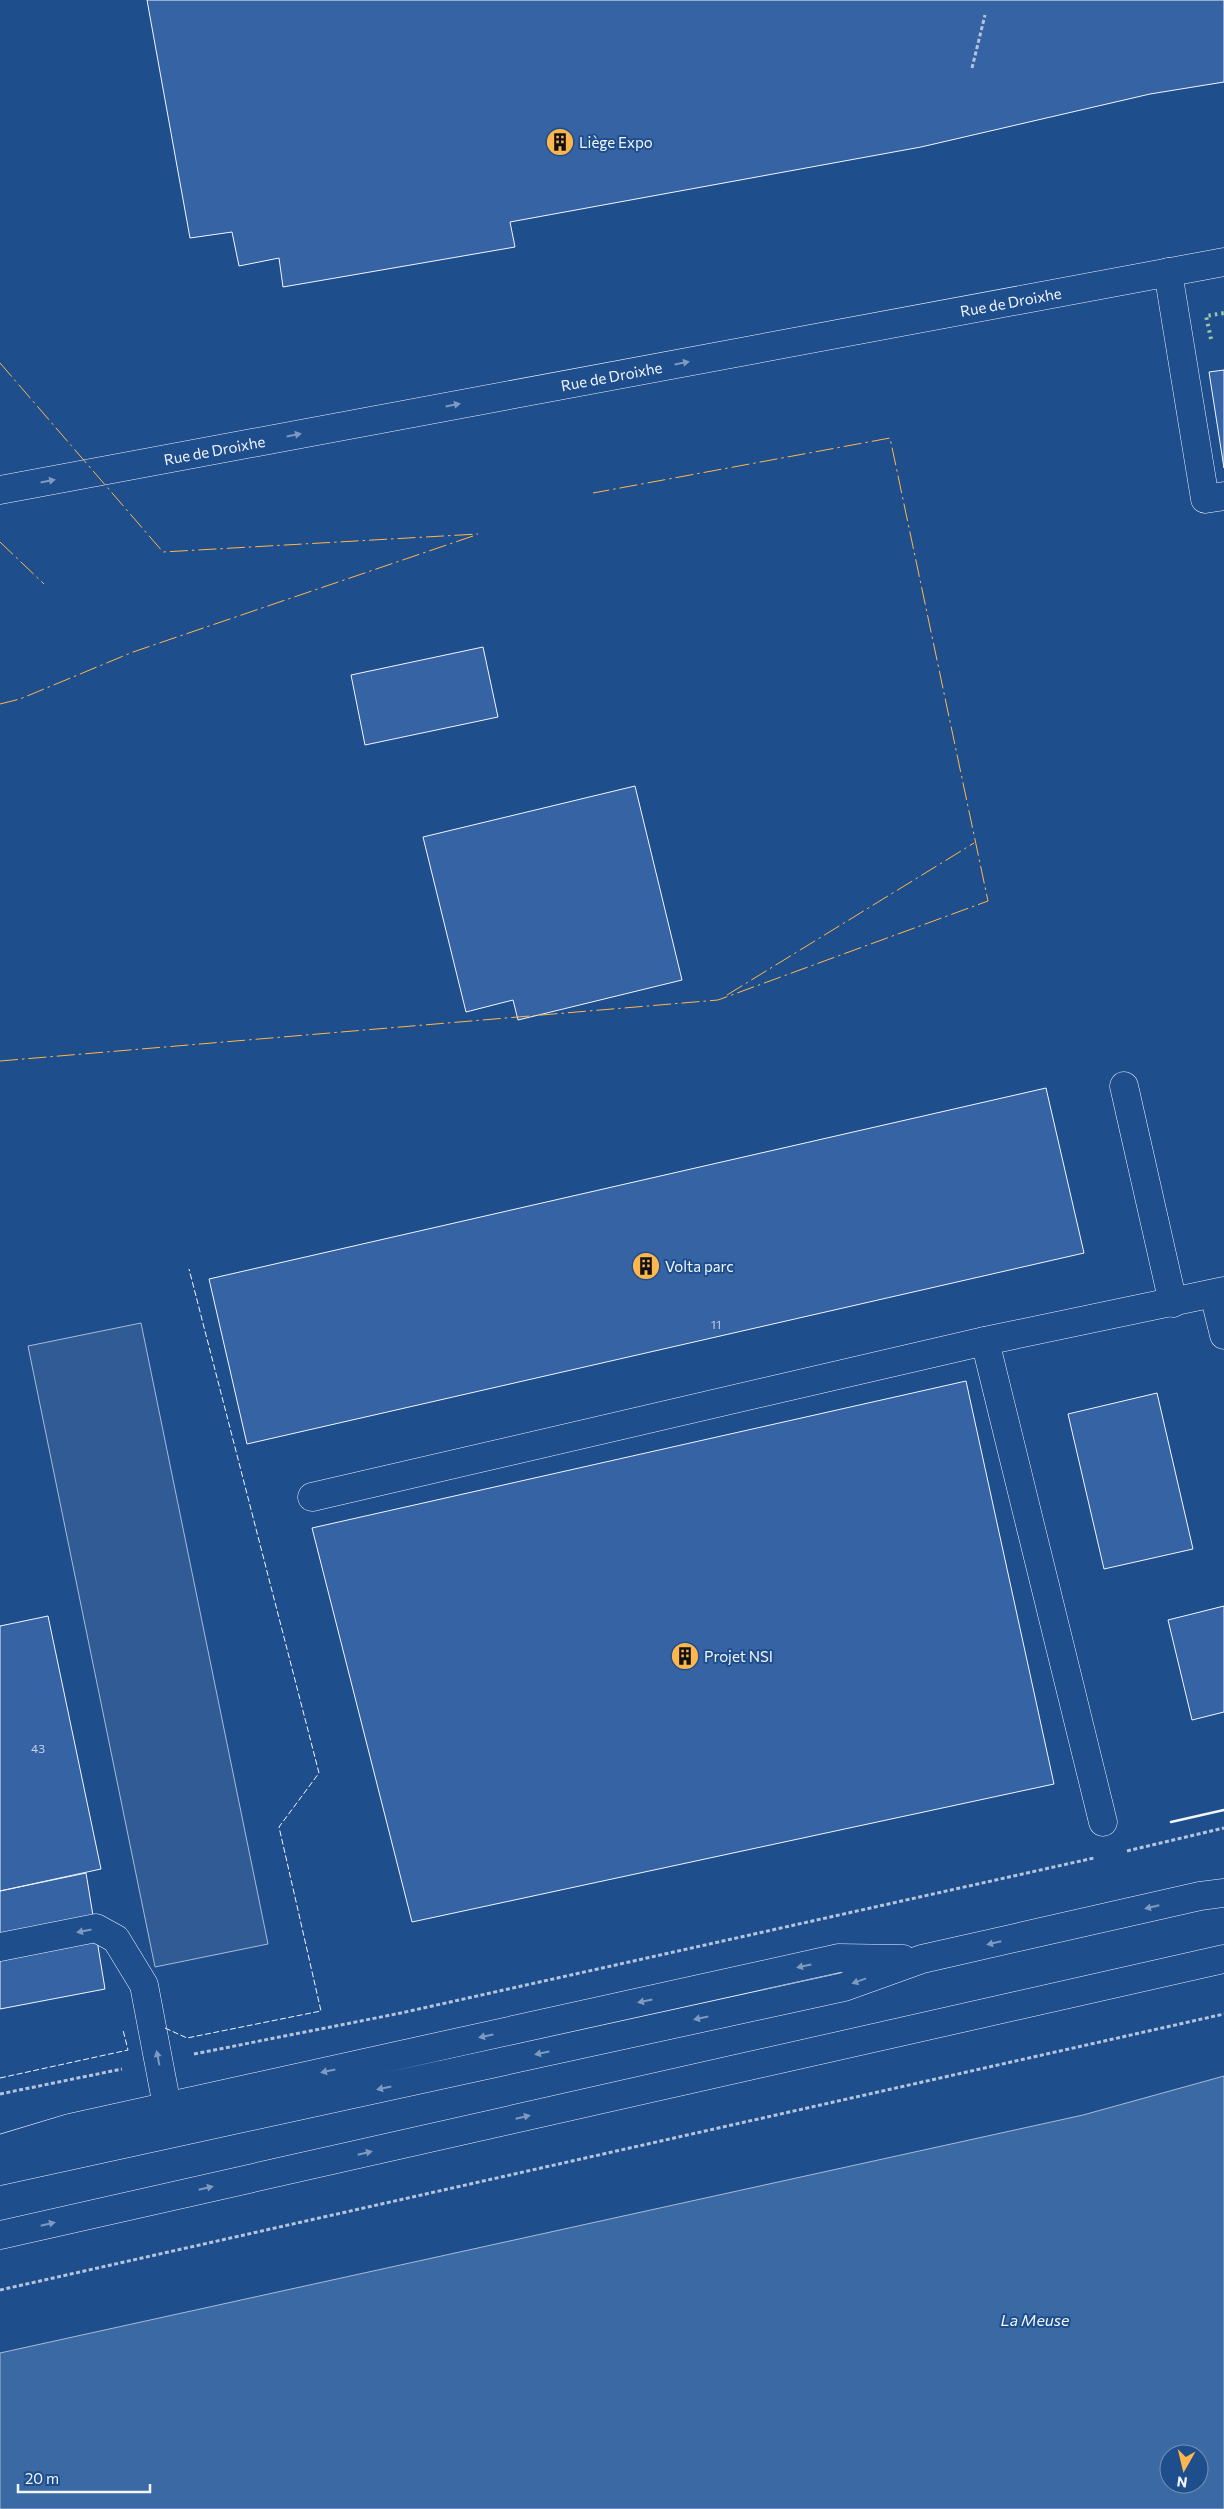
<svg xmlns="http://www.w3.org/2000/svg" width="1224" height="2509" viewBox="0 0 1224 2509" font-family="Commissioner,sans-serif">
<style>
.parking{fill:#305b95;stroke:#a8bbd7}
.water{fill:#3b69a3;stroke:#a8bbd7;fill-rule:evenodd}
.building{fill:#3563a3;stroke:#f2f6ff}
.lines{fill:none;stroke-linecap:round;stroke-linejoin:round}
.minor-casing{stroke:#f2f6ff;stroke-width:29}
.major-casing{stroke:#f2f6ff;stroke-width:29}
.path{stroke:#b3c4dc;stroke-width:3;stroke-dasharray:4 2.5;stroke-linecap:butt}
.minor{stroke:#1f4e8c;stroke-width:28}
.major{stroke:#1f4e8c;stroke-width:28}
.hedge{stroke:#97c8a6;stroke-width:4;stroke-dasharray:2.5 4;stroke-linecap:butt}
.fence{stroke:#f2f6ff;stroke-width:1;stroke-dasharray:6 2.5;stroke-linecap:butt}
.wall{stroke:#f2f6ff;stroke-width:2.5}
.power{stroke:#ffb74d;stroke-width:1;stroke-dasharray:18 4 2.5 4;stroke-linecap:butt}
.oneway{fill:#7e9ac0}
.labels{text-anchor:middle;dominant-baseline:central;stroke-width:4;stroke-linejoin:round;paint-order:stroke}
.number-label{font-size:12px;fill:#c3d1e8}
.poi-label{font-size:15px;fill:#f2f6ff;stroke:#1f4e8c;text-anchor:start}
.street-label{font-size:15px;fill:#f2f6ff;stroke:#1f4e8c}
.water-label{font-size:16px;font-style:italic;fill:#f2f6ff;stroke:#1f4e8c}
</style>
<rect width="100%" height="100%" fill="#1f4e8c"/>
<!-- parking -->
<path class="parking" d="M141,1323L268,1944L155,1967L28,1346Z"/>
<!-- water -->
<path class="water" d="M1224,2076V2509H0V2353L1083,2115ZM1169,2454H1199V2484H1169Z"/>
<!-- building -->
<path class="building" d="M147,0H1224V82L1150,94L921,147L510,222L515,247L283,287L279,258L239,266L232,232L190,238Z
M1224,370V468L1209,372Z
M483,647L498,717L365,745L351,675Z
M635,786L682,980L518,1020L513,1000L466,1012L423,837Z
M1046,1088L1084,1253L247,1444L209,1279Z
M966,1381L1054,1784L412,1922L312,1528Z
M1157,1393L1193,1549L1104,1569L1068,1414Z
M1224,1606V1712L1192,1720L1168,1620Z
M48,1616L101,1869L0,1891V1626Z
M86,1873L105,1989L0,2009V1891Z"/>
<g class="lines">
<defs>
<g id="minor">
<path d="M1168,272L1205,499L1224,496"/>
<path id="s1" d="M0,490L1224,262"/>
<path d="M1124,1086L1173,1303"/>
<path d="M1214,1294L1224,1335"/>
<path d="M985,1341L1103,1822"/>
<path d="M312,1497L985,1341L1224,1291"/>
<path d="M0,1947L96,1928L116,1939L144,1985L167,2106"/>
</g>
<path id="major" d="M0,2149L70,2128L839,1958L903,1959
M0,2171L844,1987L922,1959L1200,1896L1224,1893
M0,2235L1224,1959"/>
</defs>
<!-- minor casing -->
<use href="#minor" class="minor-casing"/>
<!-- major casing -->
<use href="#major" class="major-casing"/>
<!-- path -->
<path class="path" d="M972,68L985,15
M1127,1851L1224,1828
M194,2054L401,2013L1094,1858
M0,2094L122,2069
M0,2290L1224,2014"/>
<!-- minor -->
<use href="#minor" class="minor"/>
<!-- major -->
<use href="#major" class="major"/>
<!-- hedge -->
<path class="hedge" d="M1211,339L1206,316L1224,313"/>
<!-- fence -->
<path class="fence" d="M165,2028L187,2038L321,2011L279,1827L319,1773L189,1269
M0,2078L128,2050L123,2030"/>
<!-- wall -->
<path class="wall" d="M1171,1822L1224,1810"/>
<!-- power -->
<path class="power" d="M0,363L163,552L478,534
M0,542L44,584
M0,704L20,699L133,652L473,536
M727,995L974,843
M0,1061L718,1000L988,901L890,438L593,493"/>
</g>
<!-- one-way arrows -->
<defs><path id="oneway-solid" d="M-6-.8H1V-3.2L6.5 0L1 3.2V.8H-6Z" transform="scale(1.25)"/></defs>
<g class="oneway">
<use href="#oneway-solid" transform="translate(682 363) rotate(-11)"/>
<use href="#oneway-solid" transform="translate(453 405) rotate(-11)"/>
<use href="#oneway-solid" transform="translate(294 435) rotate(-11)"/>
<use href="#oneway-solid" transform="translate(48 481) rotate(-11)"/>
<use href="#oneway-solid" transform="translate(1152 1907) rotate(167)"/>
<use href="#oneway-solid" transform="translate(84 1931) rotate(169)"/>
<use href="#oneway-solid" transform="translate(994 1943) rotate(167)"/>
<use href="#oneway-solid" transform="translate(804 1966) rotate(168)"/>
<use href="#oneway-solid" transform="translate(859 1981) rotate(160)"/>
<use href="#oneway-solid" transform="translate(645 2001) rotate(168)"/>
<use href="#oneway-solid" transform="translate(701 2018) rotate(168)"/>
<use href="#oneway-solid" transform="translate(486 2036) rotate(168)"/>
<use href="#oneway-solid" transform="translate(542 2053) rotate(168)"/>
<use href="#oneway-solid" transform="translate(158 2058) rotate(-101)"/>
<use href="#oneway-solid" transform="translate(328 2071) rotate(168)"/>
<use href="#oneway-solid" transform="translate(384 2088) rotate(168)"/>
<use href="#oneway-solid" transform="translate(523 2117) rotate(-13)"/>
<use href="#oneway-solid" transform="translate(365 2153) rotate(-13)"/>
<use href="#oneway-solid" transform="translate(206 2188) rotate(-13)"/>
<use href="#oneway-solid" transform="translate(48 2224) rotate(-13)"/>
</g>
<!-- icons -->
<defs>
<symbol id="building-disc" viewBox="-11 -11 22 22"><circle r="9.5" fill="#ffb74d" stroke="#1f4e8c"/><path d="M-4-6H4V6H1V3H-1V6H-4ZM-2.5-4.3h1.7v1.8h-1.7ZM.8-4.3h1.7v1.8H.8ZM-2.5-1h1.7V.8h-1.7ZM.8-1h1.7V.8H.8Z" fill="#111"/></symbol>
</defs>
<g fill-rule="evenodd">
<use href="#building-disc" x="544" y="126" width="32" height="32"/>
<use href="#building-disc" x="630" y="1250" width="32" height="32"/>
<use href="#building-disc" x="669" y="1640" width="32" height="32"/>
</g>
<g class="labels">
<!-- number labels -->
<g class="number-label">
<text x="716" y="1324">11</text>
<text x="38" y="1748">43</text>
</g>
<!-- poi labels -->
<g class="poi-label">
<text x="579" y="142">Liège Expo</text>
<text x="665" y="1266">Volta parc</text>
<text x="704" y="1656">Projet NSI</text>
</g>
<!-- street labels -->
<g class="street-label">
<text stroke="none"><textPath href="#s1" startOffset="1028">Rue de Droixhe</textPath></text>
<text stroke="none"><textPath href="#s1" startOffset="622">Rue de Droixhe</textPath></text>
<text stroke="none"><textPath href="#s1" startOffset="218">Rue de Droixhe</textPath></text>
</g>
<!-- water labels -->
<g class="water-label">
<text x="1035" y="2319">La Meuse</text>
</g>
</g>
<!-- north arrow -->
<g transform="translate(1184 2469) rotate(188)"><circle r="24" fill="#1f4e8c" stroke="#7391ba"/>
<path d="M0-4L9 19L0 12L-9 19Z" fill="#ffb74d"/>
<text y="-8" font-size="14" font-weight="bold" text-anchor="middle" fill="#f2f6ff">N</text>
</g>
<!-- scale -->
<path d="M18 2484v8h132v-8" fill="none" stroke="#f2f6ff" stroke-width="2.5"/>
<text x="25" y="2484" font-size="15" fill="#f2f6ff" stroke="#1f4e8c" stroke-width="4" paint-order="stroke">20 m</text>
</svg>
